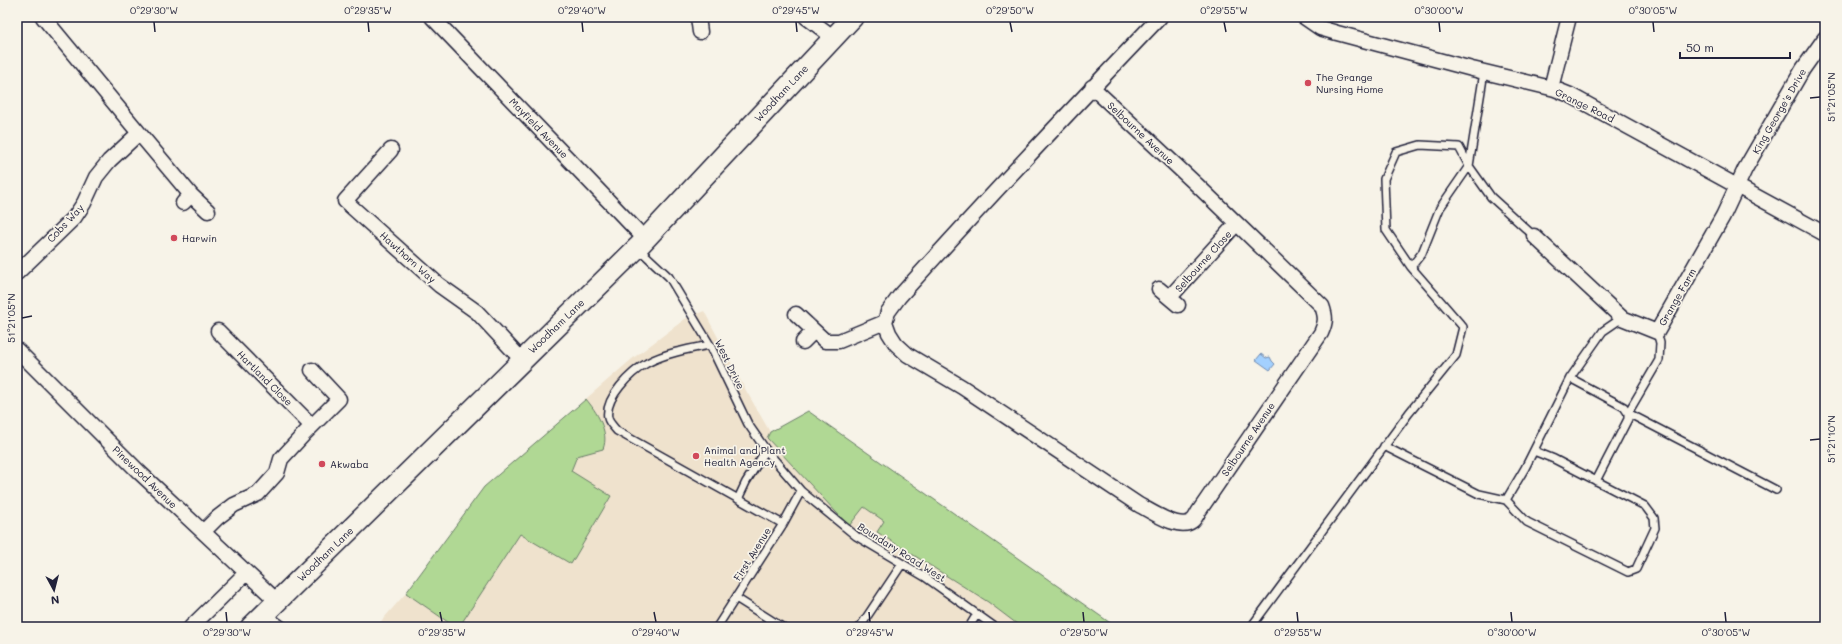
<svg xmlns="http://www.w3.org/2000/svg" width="1842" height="644" viewBox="0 0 1842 644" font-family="Mali,sans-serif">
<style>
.built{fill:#efe2cd}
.green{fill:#b0d894;stroke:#697d68}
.water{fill:#a3d0fe;stroke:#6f8ab0}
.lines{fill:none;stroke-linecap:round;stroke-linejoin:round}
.service-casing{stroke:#22223b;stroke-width:10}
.minor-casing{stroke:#22223b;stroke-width:17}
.secondary-casing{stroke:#22223b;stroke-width:23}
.service{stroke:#f7f3e8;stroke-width:7}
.minor{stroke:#f7f3e8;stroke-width:14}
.secondary{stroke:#f7f3e8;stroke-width:20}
.ticks{fill:none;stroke:#22223b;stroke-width:1.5}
.poi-dot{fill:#d1495b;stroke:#f7f3e8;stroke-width:1.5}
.labels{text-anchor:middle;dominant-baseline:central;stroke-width:3.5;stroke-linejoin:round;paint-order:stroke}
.poi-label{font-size:10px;fill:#22223b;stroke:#f7f3e8;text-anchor:start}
.street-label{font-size:10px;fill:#22223b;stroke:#f7f3e8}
.neatline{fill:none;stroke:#22223b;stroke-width:1.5}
.ticks-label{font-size:10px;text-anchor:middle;fill:#22223b}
</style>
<rect width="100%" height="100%" fill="#f7f3e8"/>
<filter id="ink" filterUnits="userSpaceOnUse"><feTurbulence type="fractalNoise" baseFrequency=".025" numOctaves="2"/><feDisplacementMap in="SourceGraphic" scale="8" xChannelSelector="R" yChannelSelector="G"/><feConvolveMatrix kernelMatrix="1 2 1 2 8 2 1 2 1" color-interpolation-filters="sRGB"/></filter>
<g filter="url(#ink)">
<!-- built -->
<path class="built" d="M704,311L744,387L770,432L808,411L1116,627H376L406,593L484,487L632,359L685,319Z"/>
<!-- green -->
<path class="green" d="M586,399C596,411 610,432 603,449L577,456L571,471L611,496L571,564L520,534L459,627H455L406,593L484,487Z
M808,411L1116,627H1021L988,602L877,532L884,521L864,507L849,526L767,438L770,432Z"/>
<!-- water -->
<path class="water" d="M1261,354L1266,358L1270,357L1272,361L1275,364L1270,370L1256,360Z"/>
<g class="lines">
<defs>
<path id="service" d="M1484,72L1469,166L1491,197L1534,236
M639,249L669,277L710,345L748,424L766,450L801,491L856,536L925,577L995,627
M1657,332L1660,343L1659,360L1628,413L1776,490
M710,345C689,349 666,353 647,363C631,372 604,398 608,418C609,423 614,427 617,431L783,524
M1570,378L1624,407L1628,413V419L1596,481
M1384,446L1479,494L1506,500L1525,468L1570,378L1603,331L1622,318
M738,499L746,482L766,450
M1506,500L1527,522L1628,572L1636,569L1655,528L1654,518L1645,506L1554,459L1534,451
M736,598L782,627
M267,614L285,627
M717,627L783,524L801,491
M860,627L902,564
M969,627L977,614
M1251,627L1409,413L1456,355L1463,327L1411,267L1422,253L1440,208L1469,166L1459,147L1420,145L1396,152L1384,179L1386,230L1411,267"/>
<path id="minor" d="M43,17L139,133
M432,17L645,239
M698,17L700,32
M806,17L833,37
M1304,17L1320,28L1337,33L1472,69L1555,89L1570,95L1825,234
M1092,87L1197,185L1322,306C1326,317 1326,322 1321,333L1199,511C1197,514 1195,519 1192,521C1179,531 1151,511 1139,505L962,387L908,355L896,344L889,333L885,322L888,312L899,297C984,202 1072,109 1160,17
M1551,88L1569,17
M391,150L345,201L439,285L477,312L522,360
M191,195L208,211
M1534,236L1622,318L1657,332L1723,216L1745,169L1803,69L1825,38
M17,273L74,218L84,203L96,177L109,161L139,133L191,195L183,203
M1159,289L1178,305
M1170,297L1236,224
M796,314L825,341H839L885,322
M218,331L312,426
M803,342L814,331
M17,350L139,472L277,601
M203,532L217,518L234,505L258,494L277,473L281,459L305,433L339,399L312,370
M191,627L246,573"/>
<path id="secondary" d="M251,627L638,247L853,17"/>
</defs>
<!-- service casing -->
<use href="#service" class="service-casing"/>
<!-- minor casing -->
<use href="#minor" class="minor-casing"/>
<!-- secondary casing -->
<use href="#secondary" class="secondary-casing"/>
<!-- service -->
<use href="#service" class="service"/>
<!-- minor -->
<use href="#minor" class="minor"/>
<!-- secondary -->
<use href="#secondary" class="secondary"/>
</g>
</g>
<!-- ticks -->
<path class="ticks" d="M154,22L155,32M368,22L369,32M582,22L583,32M796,22L797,32M1010,22L1012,32M1224,22L1226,32M1439,22L1440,32M1653,22L1654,32M1810,98L1820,97M22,318L32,316M1810,440L1820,439M226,612L227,622M440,612L442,622M654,612L656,622M869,612L870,622M1083,612L1084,622M1297,612L1298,622M1511,612L1512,622M1725,612L1726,622"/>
<!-- markers -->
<g class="poi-dot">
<circle cx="1308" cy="83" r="4"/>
<circle cx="174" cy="238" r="4"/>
<circle cx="696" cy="456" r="4"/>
<circle cx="322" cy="464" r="4"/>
</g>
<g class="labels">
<!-- poi labels -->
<g class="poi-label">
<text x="1316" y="77">The Grange<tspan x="1316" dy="12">Nursing Home</tspan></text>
<text x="182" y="238">Harwin</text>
<text x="704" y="450">Animal and Plant<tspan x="704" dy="12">Health Agency</tspan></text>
<text x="330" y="464">Akwaba</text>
</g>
<!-- street labels -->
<g class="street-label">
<text transform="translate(781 93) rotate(-47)">Woodham Lane</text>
<text transform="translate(1585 105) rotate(26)">Grange Road</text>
<text transform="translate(1779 111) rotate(-60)">King George's Drive</text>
<text transform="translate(539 128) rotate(46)">Mayfield Avenue</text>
<text transform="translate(1141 133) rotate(43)">Selbourne Avenue</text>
<text transform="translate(65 223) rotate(-47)">Cobs Way</text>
<text transform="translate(408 257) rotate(42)">Hawthorn Way</text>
<text transform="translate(1203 261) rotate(-48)">Selbourne Close</text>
<text transform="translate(1677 297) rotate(-60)">Grange Farm</text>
<text transform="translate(556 326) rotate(-44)">Woodham Lane</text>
<text transform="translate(730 364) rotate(64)">West Drive</text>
<text transform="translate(265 378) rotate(45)">Hartland Close</text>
<text transform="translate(1248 439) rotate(-56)">Selbourne Avenue</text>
<text transform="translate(145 477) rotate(44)">Pinewood Avenue</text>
<text transform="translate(902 552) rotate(32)">Boundary Road West</text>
<text transform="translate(325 554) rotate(-44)">Woodham Lane</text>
<text transform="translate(752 554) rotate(-58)">First Avenue</text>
</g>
</g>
<!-- margin -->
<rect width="1842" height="644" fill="none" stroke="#f7f3e8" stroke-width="44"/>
<!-- north arrow -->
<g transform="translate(54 590) rotate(173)" stroke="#f7f3e8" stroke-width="3" paint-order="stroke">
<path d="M0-3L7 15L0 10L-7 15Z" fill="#22223b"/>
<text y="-6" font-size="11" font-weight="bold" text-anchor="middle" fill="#22223b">N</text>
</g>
<!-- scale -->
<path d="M1680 52v6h110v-6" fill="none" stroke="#22223b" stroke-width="2"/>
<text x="1686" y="52" font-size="12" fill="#22223b" stroke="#f7f3e8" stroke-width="3" paint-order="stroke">50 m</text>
<rect x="22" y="22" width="1798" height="600" class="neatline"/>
<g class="ticks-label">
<text x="154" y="14">0°29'30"W</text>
<text x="368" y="14">0°29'35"W</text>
<text x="582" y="14">0°29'40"W</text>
<text x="796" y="14">0°29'45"W</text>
<text x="1010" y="14">0°29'50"W</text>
<text x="1224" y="14">0°29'55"W</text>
<text x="1439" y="14">0°30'00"W</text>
<text x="1653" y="14">0°30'05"W</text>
<text transform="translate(1831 97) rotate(-90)" y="4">51°21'05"N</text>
<text transform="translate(11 318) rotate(-90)" y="4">51°21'05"N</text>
<text transform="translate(1831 439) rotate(-90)" y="4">51°21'10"N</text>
<text x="227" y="636">0°29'30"W</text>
<text x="442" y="636">0°29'35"W</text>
<text x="656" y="636">0°29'40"W</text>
<text x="870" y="636">0°29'45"W</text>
<text x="1084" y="636">0°29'50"W</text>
<text x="1298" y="636">0°29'55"W</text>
<text x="1512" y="636">0°30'00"W</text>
<text x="1726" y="636">0°30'05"W</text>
</g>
</svg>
